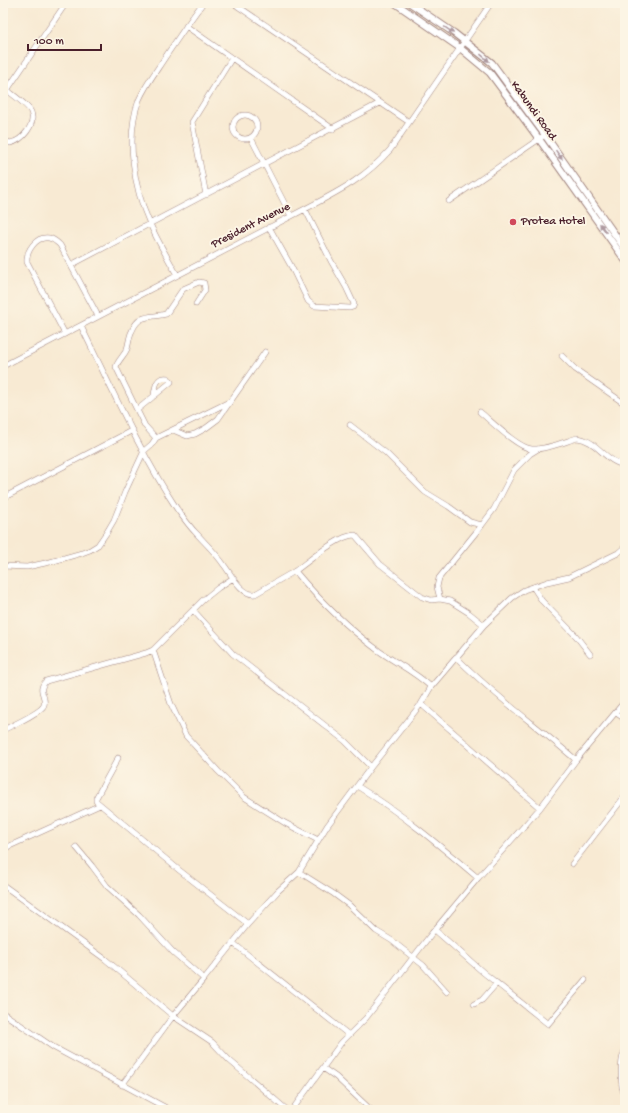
<svg xmlns="http://www.w3.org/2000/svg" width="628" height="1113" viewBox="0 0 628 1113" font-family="'Gochi Hand',sans-serif">
<style>
.lines{fill:none;stroke-linecap:round;stroke-linejoin:round}
.minor-casing{stroke:#a1847f;stroke-width:6}
.tertiary-casing{stroke:#a1847f;stroke-width:8}
.minor{stroke:#fff;stroke-width:5}
.tertiary{stroke:#fff;stroke-width:6}
.oneway{fill:#ae9aa0}
.poi-dot{fill:#d1495b;stroke:#fcf5e5;stroke-width:1.5}
.labels{text-anchor:middle;dominant-baseline:central;stroke-width:4;stroke-linejoin:round;paint-order:stroke}
.street-label{font-size:12px;fill:#4a1f2b;stroke:#fcf5e5}
.poi-label{font-size:12px;fill:#4a1f2b;stroke:#fcf5e5;text-anchor:start}
</style>
<rect width="100%" height="100%" fill="#fcf5e5"/>
<filter id="ink" filterUnits="userSpaceOnUse"><feTurbulence type="fractalNoise" baseFrequency=".025" numOctaves="2"/><feDisplacementMap in="SourceGraphic" scale="8" xChannelSelector="R" yChannelSelector="G"/><feConvolveMatrix kernelMatrix="1 2 1 2 8 2 1 2 1" color-interpolation-filters="sRGB"/></filter>
<filter id="wash" filterUnits="userSpaceOnUse"><feTurbulence type="fractalNoise" baseFrequency=".012" numOctaves="4" result="noise"/><feDisplacementMap in="SourceGraphic" scale="16" xChannelSelector="R" yChannelSelector="G"/><feGaussianBlur stdDeviation="0.9" result="paint"/><feColorMatrix in="noise" values="0 0 0 0 0 0 0 0 0 0 0 0 0 0 0 0 0 1.4 0 .05"/><feComposite in="paint" operator="in"/></filter>
<g filter="url(#wash)">
<rect width="100%" height="100%" fill="#f8ead3"/>
</g>
<g filter="url(#ink)">
<g class="lines">
<defs>
<path id="minor" d="M233,3L409,122
M186,26L333,129
M3,96L66,3
M233 127a12 12 0 1 1 24 0a12 12 0 1 1-24 0Z
M251,138L291,216
M3,140L10,143C22,141 36,125 31,112C28,105 13,95 7,90
M206,195L192,122L232,58
M449,201L542,137
M269,227L291,266L308,301L314,306L350,308L353,307L354,304L346,287L331,261L305,209
M71,265L380,103
M177,275C168,258 158,242 150,224C134,189 125,137 139,100C146,84 157,70 166,56C178,38 190,20 203,3
M81,326C111,387 139,451 177,509C183,517 189,526 196,533C205,543 216,553 224,565C231,574 242,596 255,594L295,571C320,601 348,628 379,651C396,663 415,672 431,687
M65,334L27,262C26,251 36,236 49,238C53,239 57,242 60,245L98,316
M562,356L575,369L625,404
M3,366L305,209C339,191 364,179 390,150L491,3
M154,396C155,387 156,376 168,378L171,382L137,410L145,426L156,438
M137,410L116,367C118,360 124,356 127,349C129,343 129,336 132,331C139,313 151,318 166,314L183,289L199,282L204,283L205,290L196,304
M480,412C491,421 518,448 532,449C545,450 564,442 577,438C596,439 606,463 625,465
M350,425L386,453L425,492L448,506L470,522L482,525L494,509L514,470L530,454L538,449
M173,430L187,436L195,434L206,428L218,419L265,352
M3,498L133,430
M3,566L27,567L50,562L82,553L90,550L98,545L107,532L114,520L125,492L144,451L152,444L156,438L229,402
M295,571C309,561 339,535 355,535L380,564L422,597L431,600L440,599L450,601L469,613L484,625
M533,587L542,601L576,636L590,654
M440,599L437,587L439,578L482,525
M193,610L233,654L345,741L371,767
M153,650L171,704L186,736L218,771L244,797L285,823L318,840
M456,657C493,695 536,725 576,760
M421,704L540,808
M616,713L625,719
M3,730C11,726 42,712 44,705C47,696 36,691 46,681L146,653L153,650L203,600L218,588L233,578
M118,758L96,798V801L179,870L248,924
M357,786C400,812 439,845 478,878
M76,847L92,866L107,886L139,915L173,952L204,979
M3,849L100,805
M572,864L625,796
M299,872L334,894L349,905L376,931L391,940L423,965L447,992
M3,885L105,959L173,1016L212,1042L229,1060L287,1110
M435,930L484,973L548,1024L585,980
M233,943L349,1035
M474,1004L482,1000L497,983
M3,1013L53,1047L170,1110
M625,1051C620,1058 621,1079 622,1087L625,1089
M323,1068L336,1077L371,1110
M122,1085L173,1016L204,979L248,924L278,891L299,872L327,826L371,767L421,704L431,687L484,625L512,598L524,590L547,582L569,577L618,553L625,547
M622,1087L625,1096
M292,1110L341,1043L366,1018L432,933L478,878L540,808L576,760L625,701"/>
<path id="tertiary" d="M395,3L460,48L490,73L539,139L625,260
M410,3L454,33L492,63L545,135L625,249"/>
</defs>
<!-- minor casing -->
<use href="#minor" class="minor-casing"/>
<!-- tertiary casing -->
<use href="#tertiary" class="tertiary-casing"/>
<!-- minor -->
<use href="#minor" class="minor"/>
<!-- tertiary -->
<use href="#tertiary" class="tertiary"/>
</g>
<!-- one-way arrows -->
<defs><path id="oneway-solid" d="M-6-.8H1V-3.2L6.5 0L1 3.2V.8H-6Z"/></defs>
<g class="oneway">
<use href="#oneway-solid" transform="translate(449 30) rotate(35)"/>
<use href="#oneway-solid" transform="translate(485 58) rotate(40)"/>
<use href="#oneway-solid" transform="translate(559 155) rotate(55)"/>
<use href="#oneway-solid" transform="translate(603 228) rotate(-125)"/>
</g>
</g>
<!-- markers -->
<circle class="poi-dot" cx="513" cy="222" r="4"/>
<g class="labels">
<!-- street labels -->
<g class="street-label">
<text transform="translate(533 111) rotate(54)">Kabundi Road</text>
<text transform="translate(251 226) rotate(-27)">President Avenue</text>
</g>
<!-- poi labels -->
<g class="poi-label">
<text x="521" y="222">Protea Hotel</text>
</g>
</g>
<!-- margin -->
<rect width="628" height="1113" fill="none" stroke="#fcf5e5" stroke-width="16"/>
<!-- scale -->
<path d="M28 44v6h73v-6" fill="none" stroke="#4a1f2b" stroke-width="2"/>
<text x="34" y="44" font-size="12" fill="#4a1f2b" stroke="#fcf5e5" stroke-width="3" paint-order="stroke">100 m</text>
</svg>
